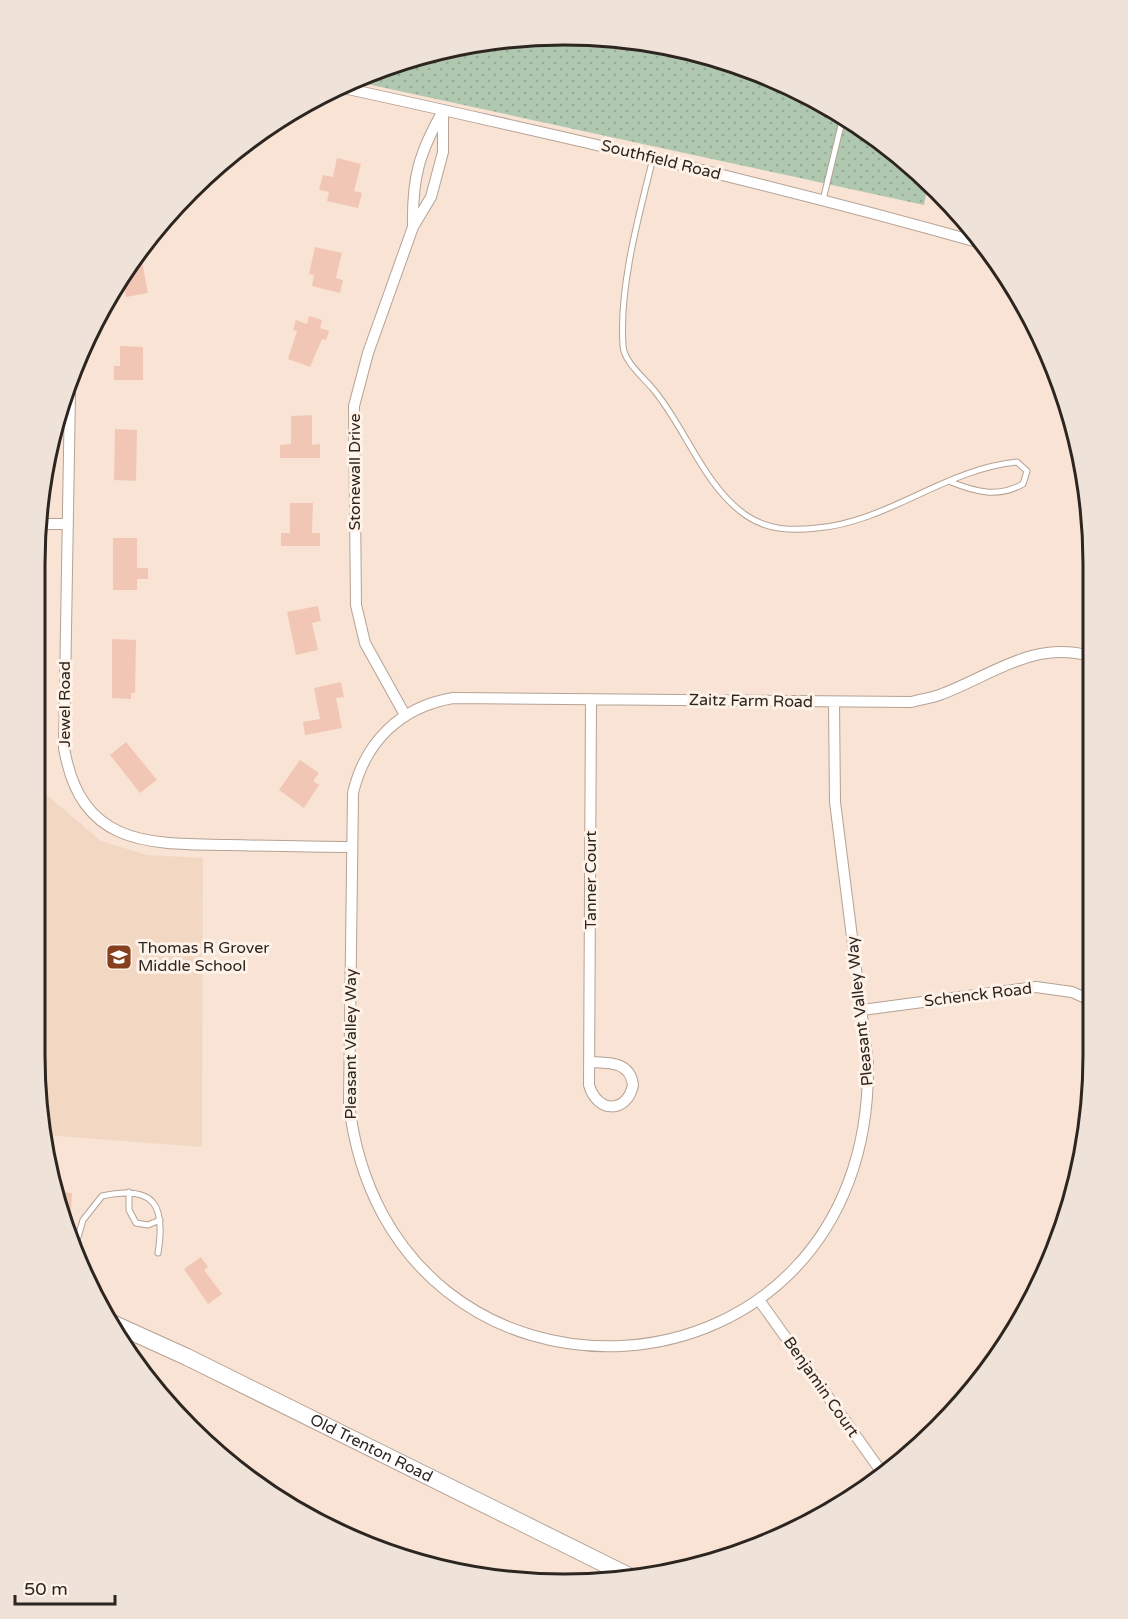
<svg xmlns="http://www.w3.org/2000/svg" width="1128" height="1619" viewBox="0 0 1128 1619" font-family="'Varela Round',sans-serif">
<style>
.built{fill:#f2d7c3}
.grass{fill:url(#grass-dots)}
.building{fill:#f2c6b5}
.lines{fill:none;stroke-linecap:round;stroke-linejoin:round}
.service-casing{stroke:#b5a294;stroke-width:7}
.minor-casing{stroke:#b5a294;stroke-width:12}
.secondary-casing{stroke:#b5a294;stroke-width:18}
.service{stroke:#fff;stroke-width:5}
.minor{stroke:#fff;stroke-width:10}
.secondary{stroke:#fff;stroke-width:16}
.labels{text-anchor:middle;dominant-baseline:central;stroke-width:6;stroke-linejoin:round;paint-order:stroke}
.street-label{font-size:16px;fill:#2d2520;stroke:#fff2e9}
.poi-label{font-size:16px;fill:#2d2520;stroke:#fff2e9;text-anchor:start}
.rim{fill:none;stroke:#2d2520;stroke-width:3}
</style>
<defs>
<pattern id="grass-dots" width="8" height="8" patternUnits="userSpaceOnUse" patternTransform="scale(1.5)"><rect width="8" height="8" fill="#afc8af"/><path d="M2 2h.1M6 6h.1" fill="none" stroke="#97ac96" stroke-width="1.8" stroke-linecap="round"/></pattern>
</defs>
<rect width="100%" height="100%" fill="#f8e3d4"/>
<!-- built -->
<path class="built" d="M35,785L101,841L147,855L203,858L202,1147L45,1135L35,1055Z"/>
<!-- grass -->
<path class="grass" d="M598,36L701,52L798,89L886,144L928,183L924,205L353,81L393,63L495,39Z"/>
<!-- building -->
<path class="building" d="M337,158L361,164L354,191L362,193L358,208L327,201L329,192L319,190L323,175L333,177Z
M315,247L342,253L336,278L343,280L340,293L312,286L314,275L309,274Z
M141,256L148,293L126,297L122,279Z
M309,316L322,320L320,328L329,331L326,340L322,339L310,367L288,359L297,331L293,330L296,320L307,324Z
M120,346L143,347V380H114V366H120Z
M312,415V445L320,444V458H280V445L291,444V416Z
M115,429L137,430L136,481L114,480Z
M290,503H313L312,533H320V546H281V533H290Z
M113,538H137V568H148V579H137V590H113Z
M318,606L321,621L312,623L318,650L296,655L287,612Z
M112,639L136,640L135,693H131V699L112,698Z
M341,682L344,697L336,698L342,728L305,735L303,722L320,719L314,688Z
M126,742L157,780L140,793L110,755Z
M300,760L319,773L313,781L319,785L304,808L279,790Z
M52,1191L72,1193L70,1230L53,1192Z
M201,1257L208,1267L204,1270L222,1294L208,1304L184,1269Z"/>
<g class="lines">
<defs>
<path id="service" d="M653,158C639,215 619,286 623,345C623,361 644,378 653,389C686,428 704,487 747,516C768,530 792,531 817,528C888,522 945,469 1017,462L1027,471L1023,484C998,498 976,492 951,482
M823,200L843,117
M129,1192V1210L136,1223L148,1225L160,1220
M76,1244L83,1220L102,1196C154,1185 166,1204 158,1253"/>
<path id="minor" d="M339,87C554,134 769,183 981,243
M413,227C412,178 419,153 443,111
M70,393L64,748C81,846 147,844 228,845C269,846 311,847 352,847
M38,524H68
M834,702L835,802L868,1064C872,1421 389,1445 349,1104L353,793C365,742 400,707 453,698L911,702C921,699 933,698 942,694C992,675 1034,640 1090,656
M405,715L365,643L356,605L354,406L368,353L413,227L431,197L443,152V110
M862,1010L1036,987L1072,992L1092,1001
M590,1062C609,1063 630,1061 633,1085C627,1114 597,1113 589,1085L591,699
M759,1300L883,1474"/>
<g id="secondary">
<path id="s1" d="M112,1323L187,1357L629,1576"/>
</g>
</defs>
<!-- service casing -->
<use href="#service" class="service-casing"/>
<!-- minor casing -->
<use href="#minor" class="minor-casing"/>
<!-- secondary casing -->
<use href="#secondary" class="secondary-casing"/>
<!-- service -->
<use href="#service" class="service"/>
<!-- minor -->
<use href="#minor" class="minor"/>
<!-- secondary -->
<use href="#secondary" class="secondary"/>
</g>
<!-- icons -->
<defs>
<symbol id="school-square" viewBox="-11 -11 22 22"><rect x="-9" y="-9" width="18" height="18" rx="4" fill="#87401e" stroke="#fff2e9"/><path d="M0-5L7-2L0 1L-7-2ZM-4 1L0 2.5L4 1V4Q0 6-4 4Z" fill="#fff"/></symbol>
</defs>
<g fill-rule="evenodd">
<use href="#school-square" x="104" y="942" width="30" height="30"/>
</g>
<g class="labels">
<!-- street labels -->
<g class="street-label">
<text transform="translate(661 160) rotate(14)">Southfield Road</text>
<text transform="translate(355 472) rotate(-90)">Stonewall Drive</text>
<text transform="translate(751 701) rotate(1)">Zaitz Farm Road</text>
<text transform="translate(65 704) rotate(-90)">Jewel Road</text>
<text transform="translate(591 880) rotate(-90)">Tanner Court</text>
<text transform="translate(978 995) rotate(-7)">Schenck Road</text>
<text transform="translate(860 1011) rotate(-96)">Pleasant Valley Way</text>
<text transform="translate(351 1044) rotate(-90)">Pleasant Valley Way</text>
<text transform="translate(821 1387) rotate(55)">Benjamin Court</text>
<text stroke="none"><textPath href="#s1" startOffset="288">Old Trenton Road</textPath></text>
</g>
<!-- poi labels -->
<g class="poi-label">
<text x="138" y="948">Thomas R Grover<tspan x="138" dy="18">Middle School</tspan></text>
</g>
</g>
<!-- crop -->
<path d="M0 0H1128V1619H0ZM564 45H564A519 519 0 0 1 1083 564V1055A519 519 0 0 1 564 1574H564A519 519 0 0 1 45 1055V564A519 519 0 0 1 564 45Z" fill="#eee2d9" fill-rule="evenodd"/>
<path class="rim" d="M564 45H564A519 519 0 0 1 1083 564V1055A519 519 0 0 1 564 1574H564A519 519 0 0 1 45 1055V564A519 519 0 0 1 564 45Z"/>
<!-- scale -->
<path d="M15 1595v9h100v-9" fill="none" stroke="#2d2520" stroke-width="3"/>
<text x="24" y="1595" font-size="18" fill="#2d2520" stroke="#fff2e9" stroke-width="4.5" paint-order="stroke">50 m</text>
</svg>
